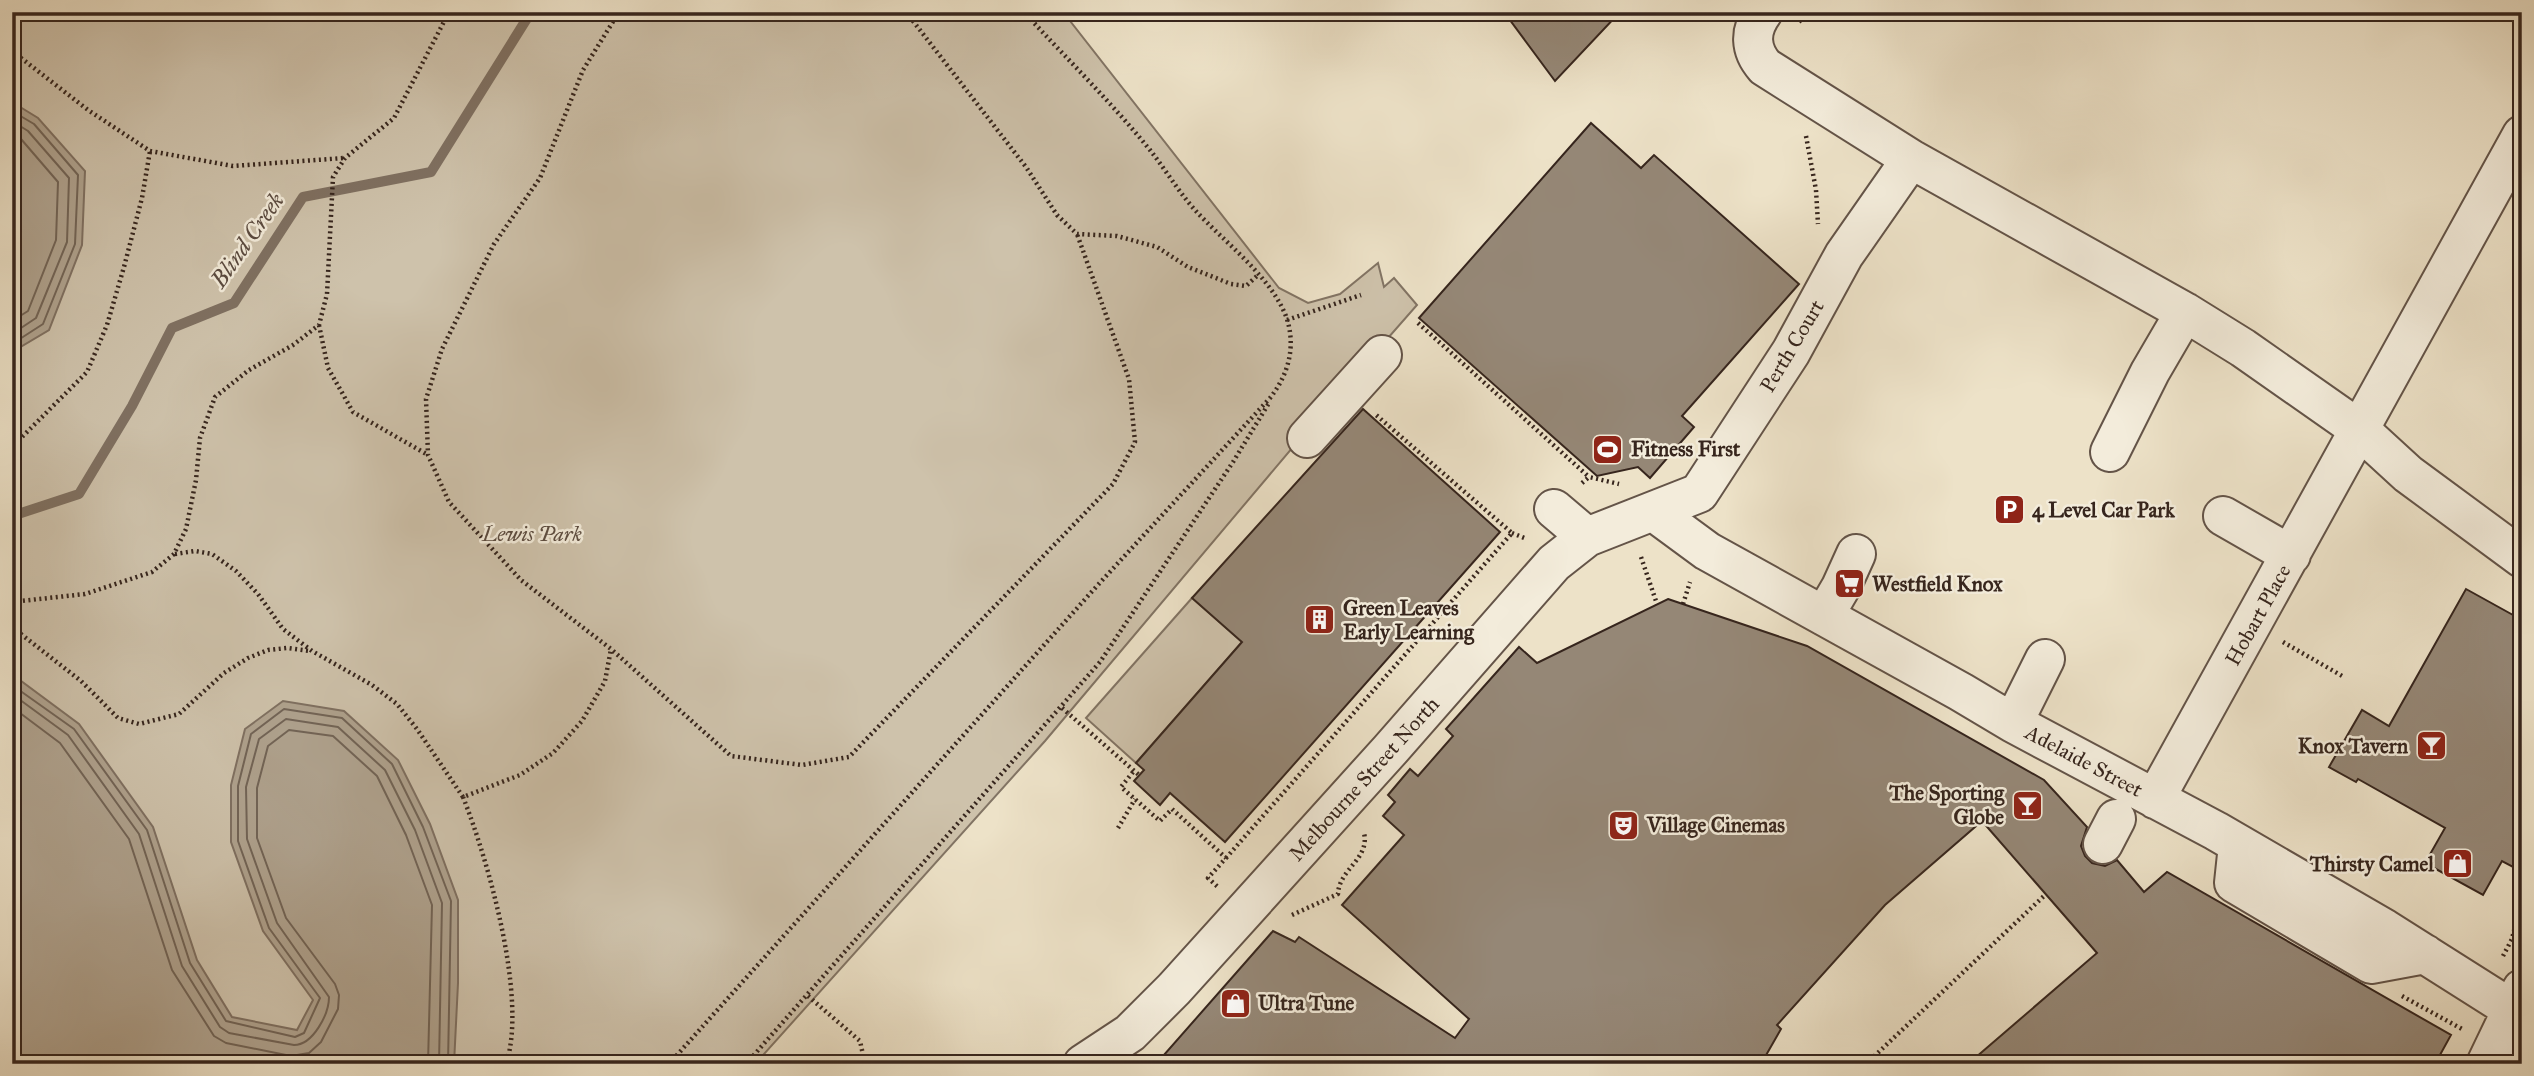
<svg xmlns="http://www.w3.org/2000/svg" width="2534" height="1076" viewBox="0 0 2534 1076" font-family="'IM FELL Great Primer',serif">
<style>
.green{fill:#cec2ab;stroke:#827464;stroke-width:2}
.water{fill:#afa28e;stroke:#7f7061;stroke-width:2}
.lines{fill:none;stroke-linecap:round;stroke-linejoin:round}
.shore{stroke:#726456;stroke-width:2}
.stream{stroke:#7f7061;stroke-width:10}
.building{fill:#958776;stroke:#36251d;stroke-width:2}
.minor-casing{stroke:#645448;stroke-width:42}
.path{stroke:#36251d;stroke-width:4.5;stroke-dasharray:2 3.5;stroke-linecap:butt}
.minor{stroke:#f3ecdb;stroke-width:38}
.labels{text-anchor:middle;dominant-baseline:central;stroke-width:5;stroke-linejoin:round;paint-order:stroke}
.street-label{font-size:21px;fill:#36251d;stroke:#f3ecdb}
.poi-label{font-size:21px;font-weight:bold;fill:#36251d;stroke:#f3ecdb;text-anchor:start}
.park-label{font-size:21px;font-style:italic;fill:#5c4c40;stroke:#f3ecdb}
.water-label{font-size:23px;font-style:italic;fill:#5a4a3f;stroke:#f3ecdb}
</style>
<rect width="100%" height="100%" fill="#ede2c8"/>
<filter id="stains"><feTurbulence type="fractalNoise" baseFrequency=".00286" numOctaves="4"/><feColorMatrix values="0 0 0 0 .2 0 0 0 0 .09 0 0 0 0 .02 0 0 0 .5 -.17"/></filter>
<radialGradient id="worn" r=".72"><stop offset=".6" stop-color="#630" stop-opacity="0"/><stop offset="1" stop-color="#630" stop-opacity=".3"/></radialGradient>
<!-- green -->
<path class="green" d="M12,12H1063L1279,288L1308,303L1340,294L1378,263L1384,287L1394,278L1417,305L1309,428L1045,741L755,1064H12Z
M1192,598L1242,642L1136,763L1086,718Z"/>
<!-- water -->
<path class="water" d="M12,102L38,118L85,171L82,245L49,330L12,352Z
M12,677L17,678L79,724L153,827L197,960L232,1017L297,1030L313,1000L263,931L231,842V785L245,729L283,701L344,711L398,760L430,824L458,900V983L454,1064H12Z"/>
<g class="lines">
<!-- shore -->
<path class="shore" d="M12,111L34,124L78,175L75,244L43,324L12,344
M12,121L28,131L69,178L67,242L36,318L12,334
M12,133L21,139L58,182L56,240L28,311L12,321
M12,685L74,729L147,830L190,963L226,1021L295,1037L304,1033L320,998L269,928L238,841V786L251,734L284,709L342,718L392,764L423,827L451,901L448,1064
M12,694L68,735L139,834L182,966L220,1027L229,1033L294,1045C313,1045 329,1014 329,997L277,923L247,839L246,787L259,739L286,719L338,727L385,770L415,830L442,903L439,1064
M12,707L60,743L129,839L172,970L214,1036L226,1043L291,1056L309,1053L321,1042L338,1009L339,995L335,984L286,918L257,838V788L268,746L289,730L333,736L377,776L406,835L432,905L428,1064"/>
<!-- stream -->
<path class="stream" d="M12,516L79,494L132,406L172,328L234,303L303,197L431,172L531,12"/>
</g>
<!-- building -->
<path class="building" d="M1504,12H1620L1555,81Z
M1591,123L1641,168L1654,155L1799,284L1682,416L1694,427L1650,478L1638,467L1597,476L1419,318Z
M1363,409L1500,532L1225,842L1170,793L1160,805L1134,781L1144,770L1136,763L1242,642L1192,598Z
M2466,589L2522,620V852L2513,867L2502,861L2483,895L2425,863L2445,828L2358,779L2356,782L2329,767L2362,710L2389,726Z
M1668,599L1807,646L2044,780L2087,827L2081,846L2085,856L2092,863L2105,866L2117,860L2144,892L2167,872L2451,1035L2435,1064H1968L2097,953L1982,821L1885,905L1777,1025L1781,1029L1761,1064H1156L1273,931L1295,942L1299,937L1455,1038L1469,1019L1342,905L1404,835L1383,816L1395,802L1388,795L1410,769L1418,776L1453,736L1446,729L1519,647L1537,663Z"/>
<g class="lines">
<defs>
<path id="minor" d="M1763,12C1749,31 1750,50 1765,67L1911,159L2185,312L2243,348L2360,430L2408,474L2522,558
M1307,438L1382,355
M2110,452L2150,372L2185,312
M1554,509L1587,537
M1654,512L1707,551L1961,692L2013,723L2216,831L2385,929L2513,1010
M2223,516L2291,555
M1824,616L1841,587L1856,554
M2013,723L2045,659
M2155,799L2522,135
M2103,844L2116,819
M2238,845L2234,883L2371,964L2425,954
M1083,1064L1130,1033L1174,989L1390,750L1554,563L1587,537L1699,493L1791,352L1844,255L1911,159
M2486,1064L2522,989"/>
</defs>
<!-- minor casing -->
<use href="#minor" class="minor-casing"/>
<!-- path -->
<path class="path" d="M619,12L583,70L540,178L494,244L442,349L426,399L428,455L449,502L521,580L611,649L731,756L802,765L849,757L1113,484L1135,442L1129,379L1077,234
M906,12L1026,167L1057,215L1077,234L1117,236L1157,247L1188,267L1231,284L1246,286L1258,275
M1799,22L1807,12
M12,51L88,110L150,151L233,166L344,158
M1806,136L1816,190L1818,224
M1287,320L1361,295
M1418,323L1589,477
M319,325L328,368L353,412L428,455
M12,440L21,438L87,372L107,325L124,267L142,198L150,151
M1582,483L1589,477L1619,484
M1512,533L1527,539
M175,554L195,551L212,554L236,571L258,594L283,629L312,651L372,685L397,704L417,729L463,797L520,775L553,753L582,721L605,681L611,649
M1641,557L1657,604
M12,602L85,594L152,572L174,554L186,529L196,480L200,438L215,397L249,370L293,345L319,325L327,294L333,177L345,158L394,118L449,12
M1683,604L1690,582
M12,627L81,681L118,718L139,724L179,714L224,673L248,658L268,650L287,648L310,651
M2283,642L2344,677
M1062,708L1139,775
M1133,772L1121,787L1160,821L1172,809L1226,858L1208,878L1219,888
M463,797C488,860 528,999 506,1064
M1118,828L1135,799
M1226,858L1512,533L1375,414
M1292,915L1338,894C1339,869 1370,859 1364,833
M2503,956L2512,939L2522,897
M808,996L860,1041L865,1064
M2402,996L2462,1029
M669,1064L1096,587L1270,398C1288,375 1296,348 1287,319C1273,278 1223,241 1195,210C1178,191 1165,169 1150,150C1111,102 1066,58 1024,12
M746,1064L1100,662L1233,462L1269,403
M1866,1064L2045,895"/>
<!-- minor -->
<use href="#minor" class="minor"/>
</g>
<!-- icons -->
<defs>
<symbol id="stadium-square" viewBox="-11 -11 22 22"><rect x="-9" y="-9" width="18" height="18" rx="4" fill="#8f2418" stroke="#f3ecdb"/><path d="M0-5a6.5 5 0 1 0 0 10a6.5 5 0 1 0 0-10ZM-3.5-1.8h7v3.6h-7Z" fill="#fff"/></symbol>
<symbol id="parking-square" viewBox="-11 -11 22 22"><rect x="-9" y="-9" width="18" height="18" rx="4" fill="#8f2418" stroke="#f3ecdb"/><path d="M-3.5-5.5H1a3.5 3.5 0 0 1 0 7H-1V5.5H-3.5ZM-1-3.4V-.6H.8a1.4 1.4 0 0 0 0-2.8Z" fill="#fff"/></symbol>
<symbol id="supermarket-square" viewBox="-11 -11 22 22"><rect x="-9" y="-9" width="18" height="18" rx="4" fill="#8f2418" stroke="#f3ecdb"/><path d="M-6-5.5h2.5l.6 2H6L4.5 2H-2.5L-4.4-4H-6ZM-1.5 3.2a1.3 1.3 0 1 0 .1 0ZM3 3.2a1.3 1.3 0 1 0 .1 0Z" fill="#fff"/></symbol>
<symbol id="building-square" viewBox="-11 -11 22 22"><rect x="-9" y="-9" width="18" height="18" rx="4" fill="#8f2418" stroke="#f3ecdb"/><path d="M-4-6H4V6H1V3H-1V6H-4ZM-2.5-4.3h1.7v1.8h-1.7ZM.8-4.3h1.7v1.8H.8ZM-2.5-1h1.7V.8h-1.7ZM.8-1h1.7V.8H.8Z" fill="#fff"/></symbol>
<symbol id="bar-square" viewBox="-11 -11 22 22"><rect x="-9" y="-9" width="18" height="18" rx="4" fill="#8f2418" stroke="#f3ecdb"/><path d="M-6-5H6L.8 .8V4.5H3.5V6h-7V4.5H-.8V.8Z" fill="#fff"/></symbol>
<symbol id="theatre-square" viewBox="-11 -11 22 22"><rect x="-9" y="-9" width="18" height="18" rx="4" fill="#8f2418" stroke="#f3ecdb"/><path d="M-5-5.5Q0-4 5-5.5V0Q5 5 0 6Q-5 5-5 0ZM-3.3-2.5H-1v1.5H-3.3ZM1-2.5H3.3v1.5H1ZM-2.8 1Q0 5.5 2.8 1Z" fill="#fff"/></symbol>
<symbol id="shop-square" viewBox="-11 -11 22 22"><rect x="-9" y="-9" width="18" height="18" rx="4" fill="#8f2418" stroke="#f3ecdb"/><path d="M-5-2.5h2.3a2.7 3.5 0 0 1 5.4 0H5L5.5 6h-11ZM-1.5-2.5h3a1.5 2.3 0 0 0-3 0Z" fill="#fff"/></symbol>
</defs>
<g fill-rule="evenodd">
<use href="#stadium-square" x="1590" y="432" width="35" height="35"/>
<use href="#parking-square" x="1992" y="492" width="35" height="35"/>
<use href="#supermarket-square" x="1832" y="566" width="35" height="35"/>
<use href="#building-square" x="1302" y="602" width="35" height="35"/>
<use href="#bar-square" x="2414" y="728" width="35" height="35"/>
<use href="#bar-square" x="2010" y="788" width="35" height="35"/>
<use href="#theatre-square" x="1606" y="808" width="35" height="35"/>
<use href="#shop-square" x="2440" y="846" width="35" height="35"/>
<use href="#shop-square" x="1218" y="986" width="35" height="35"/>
</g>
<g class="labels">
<!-- street labels -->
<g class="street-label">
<text transform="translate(1792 346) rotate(-59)">Perth Court</text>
<text transform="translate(2258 615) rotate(-61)">Hobart Place</text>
<text transform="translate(2084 761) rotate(28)">Adelaide Street</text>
<text transform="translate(1364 779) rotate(-48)">Melbourne Street North</text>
</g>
<!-- poi labels -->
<g class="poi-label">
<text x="1631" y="449">Fitness First</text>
<text x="2032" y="510">4 Level Car Park</text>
<text x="1872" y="584">Westfield Knox</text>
<text x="1343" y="608">Green Leaves<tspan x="1343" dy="24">Early Learning</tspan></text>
<text x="2408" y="746" text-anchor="end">Knox Tavern</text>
<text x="2004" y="793" text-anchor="end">The Sporting<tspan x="2004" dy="24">Globe</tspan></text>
<text x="1647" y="825">Village Cinemas</text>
<text x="2434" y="864" text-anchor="end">Thirsty Camel</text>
<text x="1258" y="1003">Ultra Tune</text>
</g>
<!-- park labels -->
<g class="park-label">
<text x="532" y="534">Lewis Park</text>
</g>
<!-- water labels -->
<g class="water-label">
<text transform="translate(247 240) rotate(-55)">Blind Creek</text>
</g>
</g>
<!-- margin -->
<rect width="2534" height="1076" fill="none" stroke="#ede2c8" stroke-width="42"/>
<rect x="14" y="14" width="2506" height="1048" fill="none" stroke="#36251d" stroke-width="3.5"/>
<rect x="21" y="21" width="2492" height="1034" fill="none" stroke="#36251d" stroke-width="2"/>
<rect width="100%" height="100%" filter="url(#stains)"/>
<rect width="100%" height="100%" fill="url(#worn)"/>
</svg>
